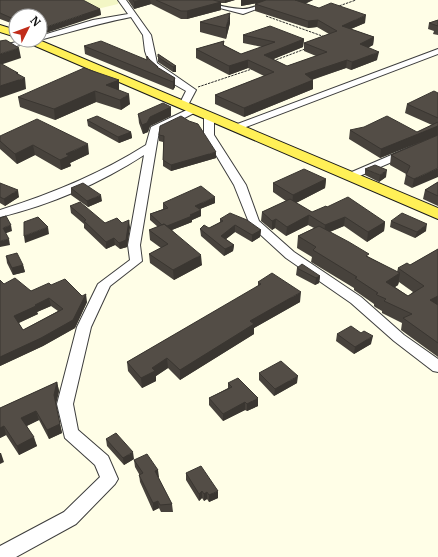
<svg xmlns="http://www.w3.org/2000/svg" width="438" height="557" viewBox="0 0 438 557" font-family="Merriweather,serif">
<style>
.farmland{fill:#f3f6c5}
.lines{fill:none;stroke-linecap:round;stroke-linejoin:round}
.minor-casing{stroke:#3d3d3d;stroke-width:2}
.major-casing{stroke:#1b1b1b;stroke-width:2}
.path{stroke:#2c2c2c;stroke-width:1;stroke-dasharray:2.5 1;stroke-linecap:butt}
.minor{fill:#fff;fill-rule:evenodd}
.major{fill:#fff057;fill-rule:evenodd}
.wall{fill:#47423c;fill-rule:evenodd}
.shaded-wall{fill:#3a3631}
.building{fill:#534d46;stroke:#3a3631;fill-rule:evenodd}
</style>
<rect width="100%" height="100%" fill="#fffee7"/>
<!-- farmland -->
<path class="farmland" d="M58,0H118V4L93,10Z"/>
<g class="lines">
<defs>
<path id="minor" d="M118,0H126L151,35L157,63L196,90L187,107L184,108L179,105L186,91L172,83L150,66L145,51L143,35L131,17C86,26 44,40 0,50V46L24,40H40V36L93,20L128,14Z
M189,0C208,0 224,9 242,9C252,10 266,0 281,0L243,14Z
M438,49V54L238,130L235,131L230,128L232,126Z
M193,107L196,108V112L159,131L140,245L142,261L110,286L91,327L73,404L78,430L108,456L118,479L115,484L76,524L16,557H0V546L64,512L100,477L95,465L65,438L57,404L77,327L98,284L130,260L128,245L144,155C101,183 50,205 0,217V210C51,194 100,174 146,145L151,127Z
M209,114L214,117V135L246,185L259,221L294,252L361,297L404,335L438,359V372L433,371L394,341L351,303L286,258L250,225L234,185L204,135V117Z
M438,135V142L355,178L351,179L346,176L347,174Z"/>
<path id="major" d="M0,25L16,30V37L0,32Z
M25,40H39L438,208V219L26,42Z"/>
</defs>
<!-- minor casing -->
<use href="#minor" class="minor-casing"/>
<!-- major casing -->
<use href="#major" class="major-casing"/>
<!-- path -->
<path class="path" d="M336,7L356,0
M266,16L325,37
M273,61L305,49
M198,87L252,69"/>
<!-- minor -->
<use href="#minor" class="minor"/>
<!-- major -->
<use href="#major" class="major"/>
</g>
<!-- wall -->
<path class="wall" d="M0,0L100,9L101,15L16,16V25L0,19Z
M128,0H235L225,3H221V10L187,19H181L151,4L134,9Z
M241,0H313L305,4L365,23L351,29L374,37L373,45L368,48L377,60L351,70L346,68L312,80L313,89L244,117L215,104V95L264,76L248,68L229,75L196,58V49L224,41V45L241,54L262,47L243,43V35L304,39L303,47L273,59L287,66L316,56L304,51V43L329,34L317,27L308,28L255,11V4L257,3L241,6Z
M438,20V35L433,34L434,31L428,29L429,23Z
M200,22L230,23L226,39L200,32Z
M84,46L147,60L149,59L158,67V68L175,78V87L173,90L85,54Z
M158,54L176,66V72H173L158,62Z
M119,80V90L130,104L121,110L96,102L55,120L20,107L18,97Z
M438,93V135L380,158L349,139L350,130L417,132L432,125L405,113L407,104Z
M171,107V116L150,126L148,132L143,134L139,123L138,114Z
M87,120L131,132L132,138L119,143L88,126Z
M160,126L216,158L171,171L163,166V142L159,141V135Z
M438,135L412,188L404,184L406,174L390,165L391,155Z
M0,136L89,154L70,163L71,166L61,170L35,155L17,164L0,149Z
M365,169L386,177L379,182L365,175Z
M326,179L325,188L296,203L312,212L327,207L385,222L384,231L367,242L344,226L330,232L369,257L397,272L398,268L410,265L438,249V357L401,330L402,323L382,313V311L375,307L374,306V304L354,290V288L311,262L312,257L297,248L298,236L314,228L308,225L286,236L275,228L272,230L261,221L262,212L286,201L273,192V183ZM399,282L413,292L408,296L395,287L398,285Z
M438,182V206L423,199L425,190Z
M0,183L19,197L5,206L0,203Z
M71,188L102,201L88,207L71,195Z
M163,203H215L200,209L201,210V216L192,220V222L172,230L202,265L174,280L150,263L149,254L161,248L150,240L149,230L158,227L150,220V214L163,209Z
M70,206L105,223H122L130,227L127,247L120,249L115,245L106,249L84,228V224L71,213Z
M220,219L261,230L260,237L252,242L235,232L226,239L234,245L233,251L224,256L201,236L200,229L209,228L220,222Z
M391,221L426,231L415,238L390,227Z
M6,256L23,265L25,272L13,275L7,263Z
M297,268L320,276L319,283L315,285L296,275Z
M0,280L4,284L31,291L51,285L87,302L75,328L43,346L0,366ZM51,306L58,311L23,330L19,323L38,314L37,312Z
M258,282L300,302L254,328V334L180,380L168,368L156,376V381L142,388L128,371L127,362L258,286Z
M361,333L371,344L354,354L336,341L337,334Z
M259,373L297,383L274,396L259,380Z
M57,382L59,391L56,404L62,433L49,439L39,420L27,426L37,446L19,455L6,435L0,438V408Z
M228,383L258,406L247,411L245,410L223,421L209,405V398L228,388Z
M106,439L134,459L124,465L107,446Z
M134,460L158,470V477L172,504L173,512H161L159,508L153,511L140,482L139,475V474L135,467Z
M186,473L218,498L209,502L207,499L204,501L202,498L199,501L186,480Z"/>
<!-- shaded-wall -->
<path class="shaded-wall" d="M140,0H150L151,4L134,9V2Z
M225,0H235L225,3Z
M241,0H273L241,6Z
M295,0H313L295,8Z
M221,2V10L187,19V11Z
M100,9L101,15L40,35V29Z
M230,13V23L226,39V28Z
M366,15L365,23L341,33L342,26Z
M318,20L317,27L308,28V21Z
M374,37L373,45L359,52L360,44Z
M304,39L303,47L264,63V55Z
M19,48L21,58L0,65V54Z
M379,52L377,60L351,70L352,62Z
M248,60V68L229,75V66Z
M347,60L346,68L304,82L305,74Z
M176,66V72H173V67Z
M16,73H18L19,80L25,78L26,89L0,98V86Z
M175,78V87L173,90V82Z
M119,80V90L106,85Z
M313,80V89L244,117V108Z
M95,91L96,102L55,120L54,109Z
M129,94L130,104L121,110L120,100Z
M171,107V116L150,126L148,132L143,134L142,125L150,117Z
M438,126V135L380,158L381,149Z
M131,132L132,138L119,143L118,137Z
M88,144L89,154L70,163L71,166L61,170L60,160L66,154Z
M33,145L35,155L17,164L15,154Z
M216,152V158L171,171V165Z
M438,168V177L412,188L414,179Z
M387,170L386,177L379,182L380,175Z
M326,179L325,188L292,205L293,195Z
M18,190L19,197L5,206L4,199Z
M101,195L102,201L88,207L87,201Z
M215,197V203L195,211V206Z
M201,210V216L192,220V222L164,233V227Z
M309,215L308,225L286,236L287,227Z
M345,217L344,226L324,234L325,225Z
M276,219L275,228L272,230V221Z
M129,220L130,227L127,247L120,249L119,243Z
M385,222L384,231L367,242L368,232Z
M427,224L426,231L415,238L417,232Z
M11,225L12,231L4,234L3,228Z
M235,225V232L221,243V236Z
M48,227L49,234L25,243L24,236Z
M261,230L260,237L252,242V235Z
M114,238L115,245L106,249V242Z
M9,239L10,245L0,247V241Z
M234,245L233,251L224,256L225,249Z
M201,255L202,265L174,280L173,270Z
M23,265L25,272L13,275L12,268Z
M400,273L398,285L384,294L386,282Z
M320,276L319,283L315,285L316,278Z
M301,292L300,302L254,328V334L180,380V370L250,321Z
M86,294L87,302L75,328L43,346L0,366V357Z
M438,296V306L430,300Z
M49,298L51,306L37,312L38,314L16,324L14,316L35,305Z
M373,336L371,344L354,354L355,347Z
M167,358L168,368L156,376V381L142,388L141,378L152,368Z
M298,376L297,383L274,396L275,389Z
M57,382L59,391L56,404L54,395Z
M258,398V406L247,411V404Z
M245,402V410L223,421V414Z
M36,411L39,420L24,427L21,418Z
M60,424L62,433L49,439L47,430Z
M4,426L6,435L0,438V428Z
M34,437L37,446L19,455L17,446Z
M133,452L134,459L124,465L123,458Z
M0,453H1L4,462L0,464Z
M158,470L159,477L156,478L155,471Z
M202,491V498L199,501V494Z
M218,491V498L209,502V495Z
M207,492V499L204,501V494Z
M158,501L159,508L153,511V503Z"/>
<!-- building -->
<path class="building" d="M0,0H83L100,9L40,29V16H16V20L0,13Z
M133,0H140L134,2Z
M156,0H213L221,2L187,11H181Z
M266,0H296H295L319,8L331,3L366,15L342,26L374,37L360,44L379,52L352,62L347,60L305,74L313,80L244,108L215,95L274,72L248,60L229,66L196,49L224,41L223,45L241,54L275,42L243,35L270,26L304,39L264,55L287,66L327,52L304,43L337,31L318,20L308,21L255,4Z
M230,13L226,28L200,22Z
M438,20V26L429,23Z
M6,40L19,48L0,54V41Z
M101,41L147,60V56L149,59L158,67H157L175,78L173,82L84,46Z
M158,54L176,66L173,67L158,57Z
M0,63L18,73H16L25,78L0,86Z
M84,68L119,80L106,85L129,94L120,100L95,91L54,109L18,97Z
M434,91L438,93V118L407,104Z
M163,103L171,107L150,117L147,123L142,125L138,114Z
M97,116L131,132L118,137L87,120Z
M181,116L189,121L198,124L216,152L171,165L163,160L164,136L159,135L160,126Z
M387,116L417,132L438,122V126L381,149L350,130L364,127Z
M37,119L88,144L66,154L69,156L60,160L33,145L15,154L0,141V136Z
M438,135V168L414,179L406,175L410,166L391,155Z
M375,165L387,170L380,175L365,169Z
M304,169L326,179L293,195L273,183Z
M438,182V196L425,190Z
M0,183L18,190L4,199L0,197Z
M83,183L101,195L87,201L71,188Z
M201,186L215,197L195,206L201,210L190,215L192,216L167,226L164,224L162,225L150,214L168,208L163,203Z
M348,197L385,222L368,232L345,217L325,225L309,215L287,227L276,219L272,221L262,212L290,199L312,212L326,206L327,207Z
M80,202L105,223L117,218L122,223L129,220L126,240L119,243L114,238L106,242L84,221L86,220L83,217L70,206Z
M230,213L247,220L261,230L252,235L235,225L221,236L234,245L225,249L200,229L204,225L209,228L223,221L220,219Z
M402,213L427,224L417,232L391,221Z
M6,216L11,225L3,228L9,239L0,241V218Z
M38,217L48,227L24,236V222Z
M164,224L201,255L173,270L149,254L168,244L149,230Z
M319,226L349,242L369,254L366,256L400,273L386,282L408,296L424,286L398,268L407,263L410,265L438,249V296L430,300L438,305V343L403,318L412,314L384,301L386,299L377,295L376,294L378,293L355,278L357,277L313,250L316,247L298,236Z
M17,253L23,265L12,268L6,256Z
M302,264L320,276L316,278L297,268Z
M272,273L301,292L250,321L254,324L180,370L167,358L152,368L155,371L141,378L127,362L261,284L258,282Z
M15,278L31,291L49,283L51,285L65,279L82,296L86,294L73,320L41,338L0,357V280L4,284ZM49,298L63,309L23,330L14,316L36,306L35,305Z
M351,326L361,333L364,331L373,336L355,347L337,334Z
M281,361L298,376L275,389L259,373Z
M238,378L258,398L247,404L245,402L223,414L209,398L232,387L228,383Z
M57,382L54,395L60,424L47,430L36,411L21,418L34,437L17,446L4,426L0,428V408Z
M116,433L133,452L123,458L106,439Z
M147,454L158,470L155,471L172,504L160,505L158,501L153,503L139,475L143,473L134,460Z
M201,466L218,491L209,495L207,492L204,494L202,491L199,494L186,473Z"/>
<!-- north arrow -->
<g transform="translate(28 28) rotate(48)"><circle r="19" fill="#ffffff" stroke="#9d9d9d"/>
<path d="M0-3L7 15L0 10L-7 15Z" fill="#c12c1a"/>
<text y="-6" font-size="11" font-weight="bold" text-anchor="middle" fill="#0a0a0a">N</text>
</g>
</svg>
